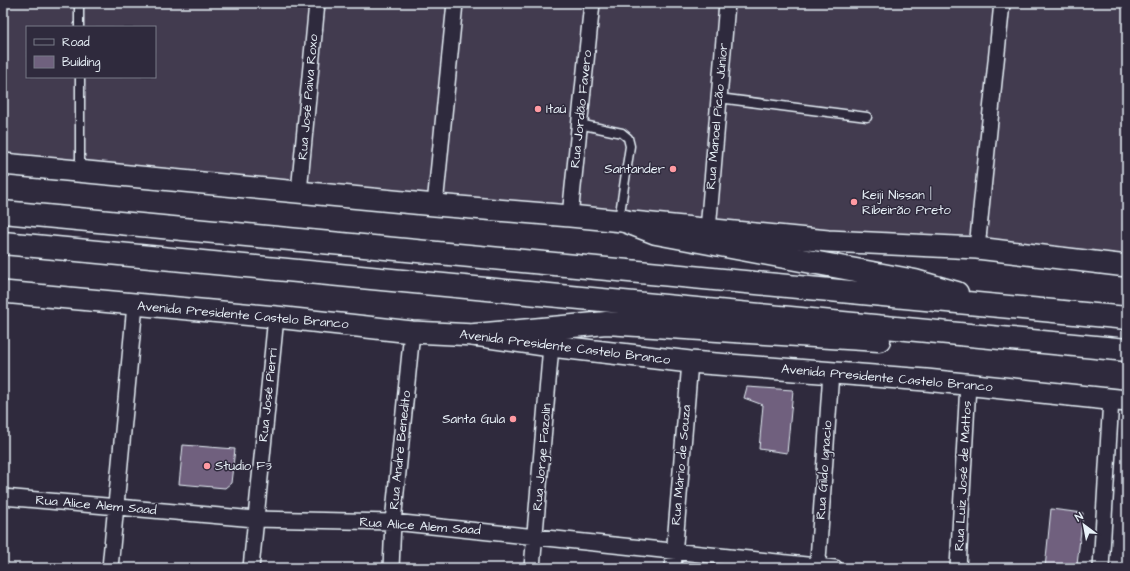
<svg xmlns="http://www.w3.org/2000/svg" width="1130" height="571" viewBox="0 0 1130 571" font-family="'Architects Daughter',sans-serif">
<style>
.built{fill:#423a50;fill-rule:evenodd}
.building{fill:#6f617e;stroke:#e8f1f8}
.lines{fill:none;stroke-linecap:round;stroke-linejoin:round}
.service-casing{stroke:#e8f1f8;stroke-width:11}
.minor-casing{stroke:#e8f1f8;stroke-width:18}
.secondary-casing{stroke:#e8f1f8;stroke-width:24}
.primary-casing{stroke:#e8f1f8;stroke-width:25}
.service{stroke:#2f2a3d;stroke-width:8}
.minor{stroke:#2f2a3d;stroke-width:15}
.secondary{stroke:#2f2a3d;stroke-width:21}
.primary{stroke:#2f2a3d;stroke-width:22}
.poi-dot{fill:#ff9aa2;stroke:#2f2a3d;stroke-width:1.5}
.labels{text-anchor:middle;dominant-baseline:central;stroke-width:3;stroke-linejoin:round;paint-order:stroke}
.street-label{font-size:13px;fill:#e8f1f8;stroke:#2f2a3d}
.poi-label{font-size:13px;fill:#e8f1f8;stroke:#2f2a3d;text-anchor:start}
</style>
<rect width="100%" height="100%" fill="#2f2a3d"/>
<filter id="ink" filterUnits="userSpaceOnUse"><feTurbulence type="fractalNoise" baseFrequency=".025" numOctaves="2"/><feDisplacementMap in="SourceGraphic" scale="8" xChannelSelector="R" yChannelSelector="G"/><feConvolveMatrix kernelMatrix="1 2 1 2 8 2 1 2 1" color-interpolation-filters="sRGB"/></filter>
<g filter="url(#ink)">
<!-- built -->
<path class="built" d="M3,3H1127V266L3,164ZM27,27H155V77H27Z"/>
<!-- building -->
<path class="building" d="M747,387L793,390L787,453L759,449L763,405L744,398Z
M183,445L235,449L231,483L225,488L179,484Z
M1051,509L1083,513L1077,565L1072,568H1045Z"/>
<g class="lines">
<defs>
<path id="service" d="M79,3V27
M80,77V170
M719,98L867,117
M579,124L622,133L628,138L630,146L619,220"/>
<path id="minor" d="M299,192L317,3
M435,205L455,3
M570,216L592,3
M708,230L727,3
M977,248L1002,3
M3,497L255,519L393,522L835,568
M110,568L135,305
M251,568L276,317
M391,568L393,522L412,332
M532,568L551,346
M673,568L690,362
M816,568L818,560L831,372
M958,568L968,384
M1101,568L1111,399"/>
<path id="secondary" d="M3,164L435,205L570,216L828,241L977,248L1127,266
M3,292L276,317L412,332L475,335L551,346L690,362L926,380L1127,401"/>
<path id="primary" d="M3,212L1127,318
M625,221L656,233L915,281L957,293
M3,243L1127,350
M475,335L606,323L879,340"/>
</defs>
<!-- service casing -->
<use href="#service" class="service-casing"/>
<!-- minor casing -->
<use href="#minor" class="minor-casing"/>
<!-- secondary casing -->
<use href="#secondary" class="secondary-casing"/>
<!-- primary casing -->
<use href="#primary" class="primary-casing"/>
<!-- service -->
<use href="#service" class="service"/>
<!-- minor -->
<use href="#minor" class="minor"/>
<!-- secondary -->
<use href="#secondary" class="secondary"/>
<!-- primary -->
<use href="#primary" class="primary"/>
</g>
</g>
<!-- markers -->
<g class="poi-dot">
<circle cx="538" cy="109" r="4"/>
<circle cx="673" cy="169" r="4"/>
<circle cx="854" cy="202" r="4"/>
<circle cx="513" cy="419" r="4"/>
<circle cx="207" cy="466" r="4"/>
</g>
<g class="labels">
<!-- street labels -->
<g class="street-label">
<text transform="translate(308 97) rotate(-85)">Rua José Paiva Roxo</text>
<text transform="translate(581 109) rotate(-84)">Rua Jordão Favero</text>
<text transform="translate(717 116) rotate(-85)">Rua Manoel Picão Júnior</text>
<text transform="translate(243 315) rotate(5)">Avenida Presidente Castelo Branco</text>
<text transform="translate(565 347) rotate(7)">Avenida Presidente Castelo Branco</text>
<text transform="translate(887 378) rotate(5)">Avenida Presidente Castelo Branco</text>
<text transform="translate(268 395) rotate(-84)">Rua José Pierri</text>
<text transform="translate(400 450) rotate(-84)">Rua André Benedito</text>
<text transform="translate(542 457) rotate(-85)">Rua Jorge Fazolin</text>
<text transform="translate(681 465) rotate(-85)">Rua Mário de Souza</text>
<text transform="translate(824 470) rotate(-86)">Rua Gildo Ignacio</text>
<text transform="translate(963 476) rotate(-87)">Rua Luiz José de Mattos</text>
<text transform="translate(96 505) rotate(5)">Rua Alice Alem Saad</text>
<text transform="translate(420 526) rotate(4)">Rua Alice Alem Saad</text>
</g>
<!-- poi labels -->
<g class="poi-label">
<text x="546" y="109">Itaú</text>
<text x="665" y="169" text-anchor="end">Santander</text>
<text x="862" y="195">Keiji Nissan |<tspan x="862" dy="15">Ribeirão Preto</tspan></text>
<text x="505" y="419" text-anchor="end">Santa Gula</text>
<text x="215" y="466">Studio F3</text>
</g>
</g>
<!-- margin -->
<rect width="1130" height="571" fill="none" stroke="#2f2a3d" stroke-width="16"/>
<rect x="8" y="8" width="1114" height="555" fill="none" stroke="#e8f1f8" stroke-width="1.5" filter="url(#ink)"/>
<!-- legend -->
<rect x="26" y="26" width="130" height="52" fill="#2f2a3d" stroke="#797a88"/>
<rect x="34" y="39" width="20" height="6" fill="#2f2a3d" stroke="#797a88"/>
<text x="62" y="46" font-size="12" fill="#e8f1f8">Road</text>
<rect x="34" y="56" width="20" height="12" fill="#6f617e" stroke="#797a88"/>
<text x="62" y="66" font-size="12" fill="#e8f1f8">Building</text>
<!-- north arrow -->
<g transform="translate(1084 525) rotate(328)" stroke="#2f2a3d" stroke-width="3" paint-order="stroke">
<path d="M0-3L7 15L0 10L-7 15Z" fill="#e8f1f8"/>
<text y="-6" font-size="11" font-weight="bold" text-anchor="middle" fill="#e8f1f8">N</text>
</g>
</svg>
